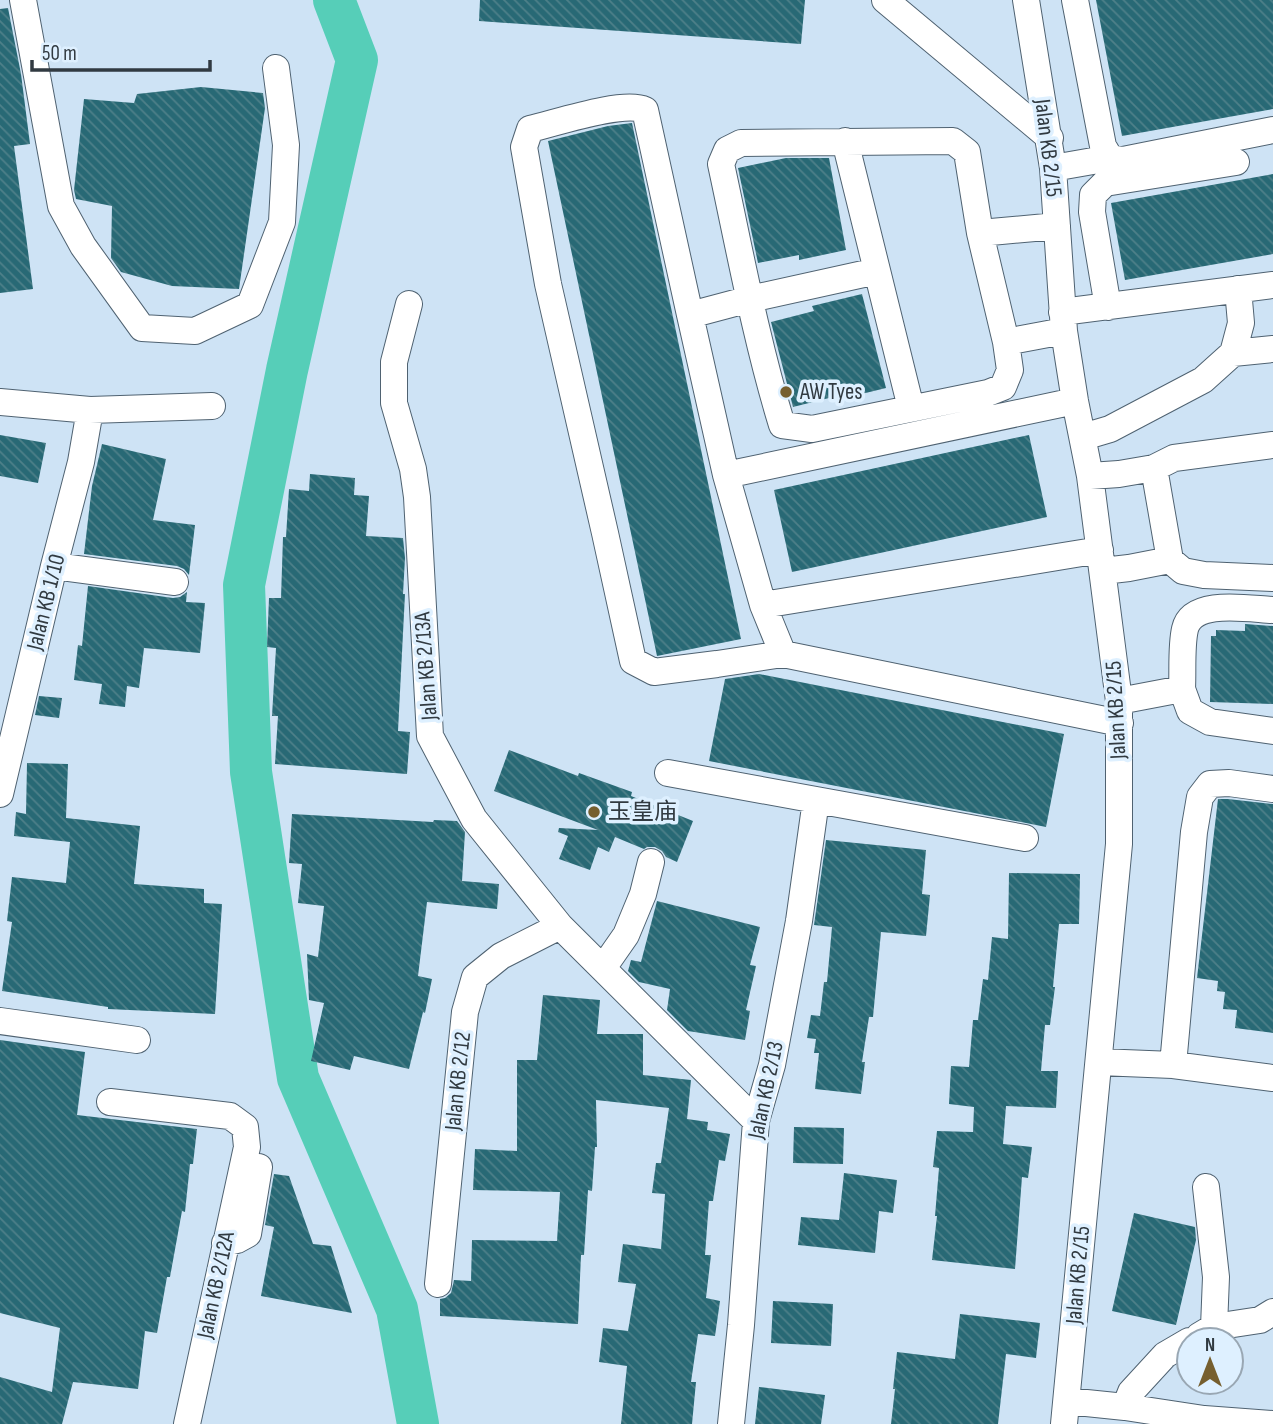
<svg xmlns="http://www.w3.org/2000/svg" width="1273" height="1424" viewBox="0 0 1273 1424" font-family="'Sofia Sans Condensed','Noto Sans SC',sans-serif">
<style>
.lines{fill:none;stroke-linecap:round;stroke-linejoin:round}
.river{stroke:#56ceb8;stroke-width:42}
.building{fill:url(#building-back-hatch)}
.minor-casing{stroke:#4f6271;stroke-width:28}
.minor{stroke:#fff;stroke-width:26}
.poi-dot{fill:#765f2f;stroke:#def0ff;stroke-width:2.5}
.labels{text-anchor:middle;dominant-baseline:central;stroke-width:7;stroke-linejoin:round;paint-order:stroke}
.street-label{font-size:23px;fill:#313a41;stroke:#def0ff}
.poi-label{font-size:23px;fill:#313a41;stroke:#def0ff;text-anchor:start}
</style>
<defs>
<pattern id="building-back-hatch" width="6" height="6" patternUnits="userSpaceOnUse" patternTransform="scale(1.75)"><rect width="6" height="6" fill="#286975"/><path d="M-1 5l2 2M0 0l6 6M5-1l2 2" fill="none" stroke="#4e8089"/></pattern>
</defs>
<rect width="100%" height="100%" fill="#cee3f5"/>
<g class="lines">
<!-- river -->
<path class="river" d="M334,0L357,60L287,370L244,585L251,772L298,1078L397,1309L418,1424"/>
</g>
<!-- building -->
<path class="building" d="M480,0H805L801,44L479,21Z
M1096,0H1273V109L1122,136Z
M8,8L21,74L30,144L14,146L33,289L0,293V9Z
M201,87L263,93L265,108L239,289L172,286L121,272L111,258L112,206L76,199L74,190L84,99L134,103L137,94Z
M632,123L741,639L657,656L548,141L608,126Z
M786,158H829L846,250L799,260V255L758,263L738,168Z
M1273,174V254L1125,280L1111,203Z
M862,294L886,388L833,401V397L793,407L771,322L814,311L812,306Z
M0,435L46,443L38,483L0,476Z
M1029,435L1047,517L792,572L774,490Z
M102,444L166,459L153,520L195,525L189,575L184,569L177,566L84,554L92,486Z
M310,474L355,478L354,495L369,496L366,536L403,538L405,558L403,594H405L398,731L410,732L407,774L275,764L278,716H272L276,648L267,647L269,598H281L283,537H286L289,489L309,491Z
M88,586L173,598L180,597L187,592L186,602L205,603L200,653L144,648L139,688L127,686L125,707L99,704L102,684L74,680L78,645L82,646Z
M1245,624L1273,626V704L1210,702L1211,636H1216V630L1245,631Z
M759,674L1064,734L1046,827L709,761L725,679Z
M39,696L62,698L59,718L35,715Z
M509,750L578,776L579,773L632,792L631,796L693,821L677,862L666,857L662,851L655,847H647L644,849L615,837L609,852L598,847L590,870L559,859L568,836L558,832L559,828L598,830L494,791Z
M27,763L68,764L66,818L140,826L134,884L204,889V903L222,904L215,1014L108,1009V1007L2,991L12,922L7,921L12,877L66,883L70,842L14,836L16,812L26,814Z
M1218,799H1228L1273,804V1033L1235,1028L1237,1010L1223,1009L1225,992L1217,991L1218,981L1197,978Z
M292,814L433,822L434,820L457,821L465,832L462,881L499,884L497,909L427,902L418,976L432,979L425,1013L423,1012L409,1069L354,1056L350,1070L311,1061L324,1003L309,1000L307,954L318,957L324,906L298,903L302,864L289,863Z
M826,840L926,850L922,894L930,895L926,936L881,932L873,1017H869L862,1062H865L861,1094L815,1089L819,1053H814L816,1039L807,1038L811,1015L820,1016L824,982H827L832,927L814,925Z
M1009,873L1080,874L1079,924H1059L1053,987H1055L1050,1025H1045L1041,1071H1058L1056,1108L1006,1106L1003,1144L1032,1147L1028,1178L1022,1177L1015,1269L932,1260L937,1216H935L939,1168L933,1167L937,1131L973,1132L974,1107L949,1104L951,1066L969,1067L973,1020H978L983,979L988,980L992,937L1008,939Z
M657,901L760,927L750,965L756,966L746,1010L750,1011L745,1040L688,1031L667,1010L670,989L639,982L628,971L631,960L641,962Z
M543,995L600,1000L597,1034H643V1075L691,1080L687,1119L708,1122L707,1130L730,1134L725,1161L719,1160L713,1201H709L705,1255H711L706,1298L720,1301L715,1336L698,1334L691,1382H696L692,1424H621L627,1366L599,1362L603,1328L628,1331L636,1284L618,1282L623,1244L661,1249L665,1194L652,1193L656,1163H661L669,1108L596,1100L597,1147H595L592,1191L588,1190L584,1255H581L578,1324L440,1316V1299L445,1298L451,1293L454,1280L471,1281L472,1240L557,1241L560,1192L473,1190L475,1149L517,1151V1060H537Z
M0,1040L85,1052L77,1115L197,1129L193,1164H190L185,1212L182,1211L170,1277H167L157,1333L145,1331L138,1389L73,1382L62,1424H0V1377L52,1392L60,1328L0,1313Z
M794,1127L844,1128L843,1164L793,1163Z
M844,1173L897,1180L893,1213L879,1211L875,1253L798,1245L801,1217L839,1220Z
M274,1174L289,1176L313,1244L331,1246L352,1313L261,1296L274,1227L265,1225Z
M1134,1213L1195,1227L1196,1240L1176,1325L1112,1311Z
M773,1301L833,1304L831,1346L771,1343Z
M960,1314L1040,1323L1036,1358L1006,1354L998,1424H891L895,1389H893L897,1352L955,1359Z
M759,1387L825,1395L821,1424H755Z"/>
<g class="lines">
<defs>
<path id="minor" d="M23,0L61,206L83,246L142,328L195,331L250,305L282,222L286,145L276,68
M885,0L1050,138
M1026,0L1053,168L1064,331L1075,401L1090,476L1119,701V844L1064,1424
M1075,0L1103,146L1110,158
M845,141L911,408
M1053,168L1110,158L1123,160L1273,130
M980,233L1006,342L1010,370L1003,387L988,393L812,429L782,425C756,340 740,252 721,164L727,150L741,143L953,141L967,152L980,233L1057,226
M409,304L394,362V403L413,469L417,497L430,736L474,819L560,926L756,1121
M1108,307L1092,212L1093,195L1105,183L1236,162
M1062,312L1273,285
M690,315L750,299L877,271
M1006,342L1064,331
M1233,353L1273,349
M0,402L90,410L212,406
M1083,437L1110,429L1203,380L1233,353L1241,323L1238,289
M1154,468L1170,560L1183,571L1204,575L1273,578
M726,475L1075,401
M1090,476L1119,474L1154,468L1174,458L1273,445
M54,566L175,582
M1103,571L1129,568L1170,560
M763,605L1100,550
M783,654L763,605L726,475L690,315L645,110C623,100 556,123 530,129L524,147L548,284L605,533L633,661L654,672L717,664L783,654L1120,723
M1182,689C1183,671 1181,646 1185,629C1192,598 1249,609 1273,610
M1119,701L1182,689L1190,711L1210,722L1273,731
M668,773L1025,838
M0,794L54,566L81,462L90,410
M603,968L626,935L643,894L651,862
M0,1021L137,1040
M1099,1062L1173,1065L1273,1078
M1173,1065L1194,832L1200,797L1210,784L1229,783L1273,789
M110,1102L230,1116L245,1127L247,1147L187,1424
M1206,1187L1216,1277L1214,1327
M225,1243L237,1240L248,1234L259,1167
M438,1284L465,1012L475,977L501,956L560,926
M1199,1336L1214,1327L1260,1320L1273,1312
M1067,1401L1125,1407L1204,1419L1273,1424
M1125,1407L1131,1392L1165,1355L1189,1341
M731,1424L741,1325L756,1121L772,1065L799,921L816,800"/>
</defs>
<!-- minor casing -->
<use href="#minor" class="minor-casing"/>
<!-- minor -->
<use href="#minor" class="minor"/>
</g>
<!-- markers -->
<g class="poi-dot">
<circle cx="786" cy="392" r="7"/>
<circle cx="594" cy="812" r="7"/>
</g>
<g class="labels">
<!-- street labels -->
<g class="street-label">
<text transform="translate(1048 148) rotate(83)">Jalan KB 2/15</text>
<text transform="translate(46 602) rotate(-76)">Jalan KB 1/10</text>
<text transform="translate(426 666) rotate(-94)">Jalan KB 2/13A</text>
<text transform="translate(1116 710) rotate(-93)">Jalan KB 2/15</text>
<text transform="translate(458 1081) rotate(-84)">Jalan KB 2/12</text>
<text transform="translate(766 1090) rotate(-78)">Jalan KB 2/13</text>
<text transform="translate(1078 1275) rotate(-85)">Jalan KB 2/15</text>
<text transform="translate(216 1285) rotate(-78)">Jalan KB 2/12A</text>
</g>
<!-- poi labels -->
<g class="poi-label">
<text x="800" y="392">AW Tyes</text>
<text x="608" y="812">玉皇庙</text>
</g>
</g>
<!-- north arrow -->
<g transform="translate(1210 1361)"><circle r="33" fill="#def0ff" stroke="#99a7b3" stroke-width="2"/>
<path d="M0-5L12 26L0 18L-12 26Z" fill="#765f2f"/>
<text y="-10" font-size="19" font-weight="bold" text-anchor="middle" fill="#313a41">N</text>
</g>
<!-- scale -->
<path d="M32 60v10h178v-10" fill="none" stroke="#313a41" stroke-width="3.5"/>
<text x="42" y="60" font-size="21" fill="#313a41" stroke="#def0ff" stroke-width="5" paint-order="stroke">50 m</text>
</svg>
